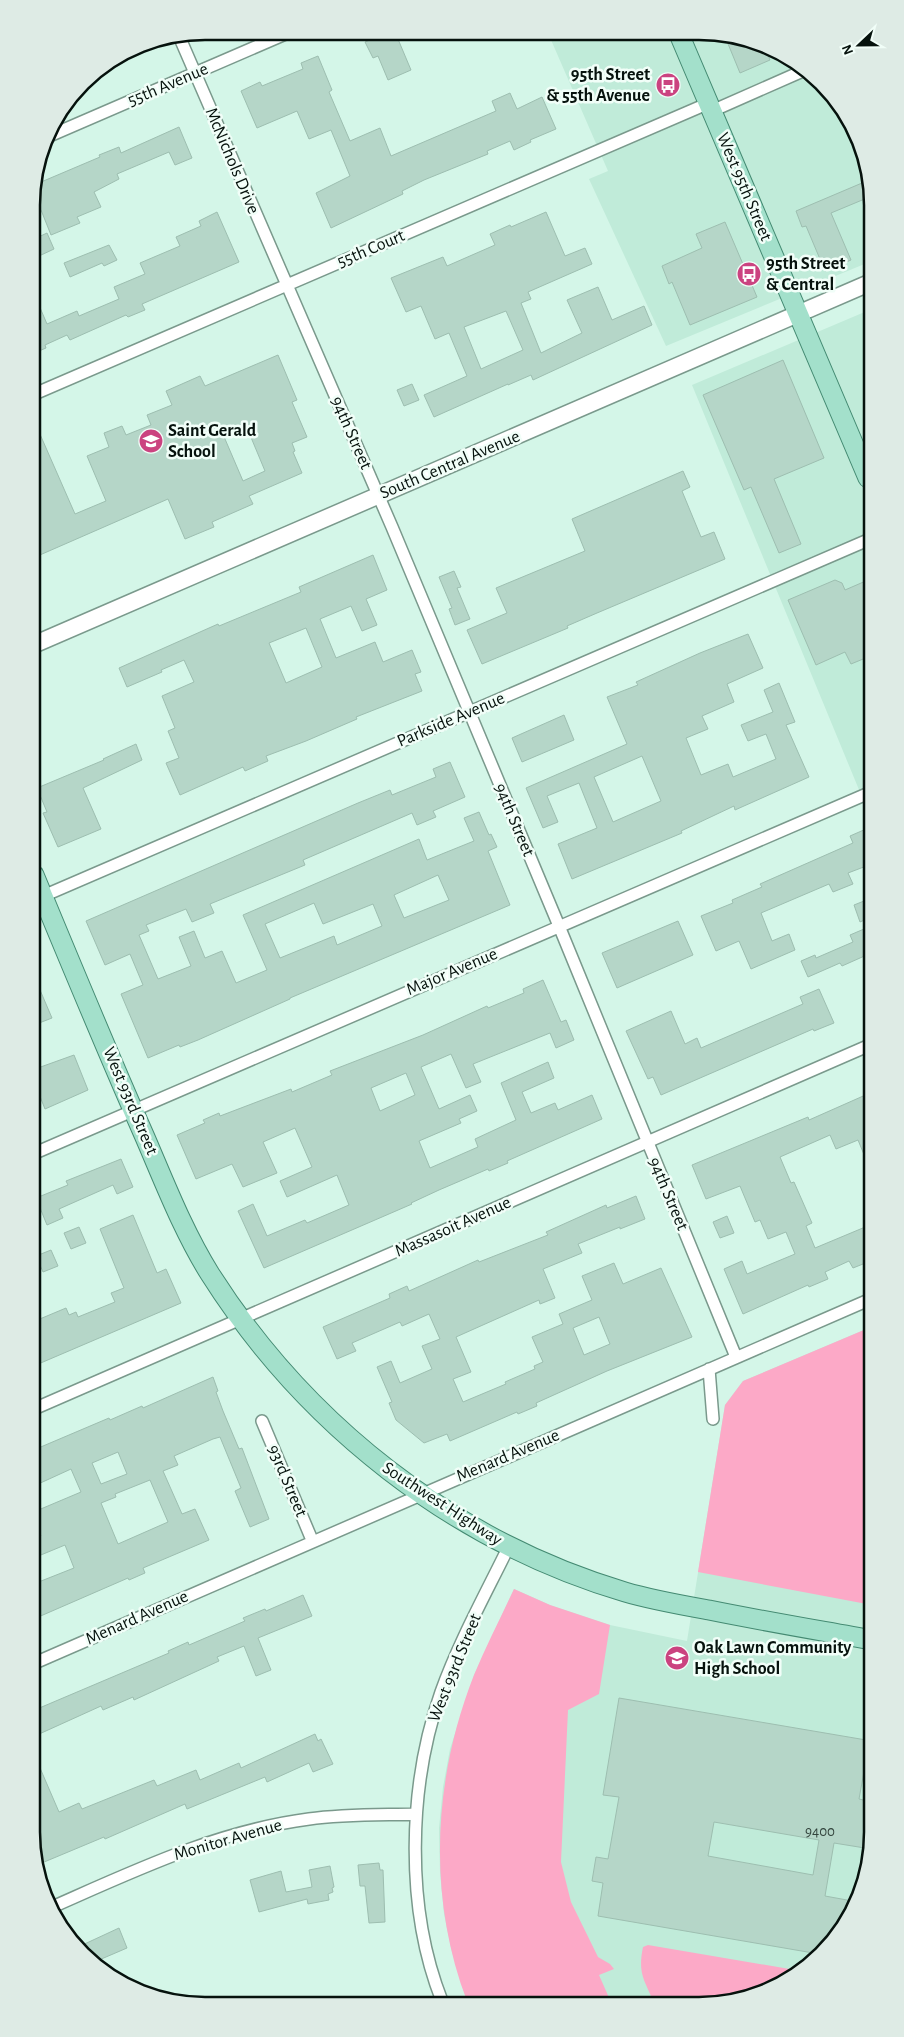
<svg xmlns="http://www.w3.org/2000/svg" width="904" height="2037" viewBox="0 0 904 2037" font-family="'Alegreya Sans',sans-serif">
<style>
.built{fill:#c0ebd9}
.green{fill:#fca9c7}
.building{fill:#b5d6c8;stroke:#9dbeb0;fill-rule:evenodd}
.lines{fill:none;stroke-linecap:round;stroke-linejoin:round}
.street-casing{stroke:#7a998c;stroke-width:14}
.secondary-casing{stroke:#7a998c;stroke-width:19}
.primary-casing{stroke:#448a72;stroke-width:21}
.street{stroke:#fff;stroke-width:11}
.secondary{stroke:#fff;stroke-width:16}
.primary{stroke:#a3e0cb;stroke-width:19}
.labels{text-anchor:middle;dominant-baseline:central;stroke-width:5;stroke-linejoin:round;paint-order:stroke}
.number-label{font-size:15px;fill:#32433c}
.poi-label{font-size:18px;font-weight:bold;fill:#06120d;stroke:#f1fef8;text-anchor:start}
.street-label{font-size:18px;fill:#06120d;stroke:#f1fef8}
.rim{fill:none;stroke:#06120d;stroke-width:2.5}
</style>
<rect width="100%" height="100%" fill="#d4f6e8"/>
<!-- built -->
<path class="built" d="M548,33L733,35L814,75L849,118L867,160V263L666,346L589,179L608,171Z
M867,311L869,814L692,385Z
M871,1327L872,1844L860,1898L837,1938L796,1976L744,2000L467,2001L452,1952L444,1914L440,1873L439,1828L443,1787L450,1749L474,1675L514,1589L550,1605L610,1625L687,1641L725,1405L743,1381Z"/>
<!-- green -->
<path class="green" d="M871,1327L872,1605L698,1572L725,1405L743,1381Z
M514,1589L550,1605L610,1625L599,1694L568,1710L561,1862L571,1902L598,1957L610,1964L614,1969L599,1975L610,2000L467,2001C427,1896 433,1779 474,1675C486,1646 501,1617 514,1589Z
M648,1945L801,1971L796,1976L744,2000H653C643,1978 638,1972 643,1947Z"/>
<!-- building -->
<path class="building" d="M395,32L411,70L388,80L378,56L373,58L365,42L384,34L385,36Z
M724,34L733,35L766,51L770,60L740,73Z
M318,56L332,90L329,92L350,141L380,128L391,156L496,111L492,101L510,93L517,109L542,97L556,129L530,140L531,142L514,150L510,141L487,151L488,154L424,180L402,191L403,194L331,228L316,193L350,176L331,130L309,139L297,111L257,128L241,91L260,82L262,86L303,69L301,63Z
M179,127L192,158L175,165L169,152L117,174L119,179L94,192L101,207L77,217L80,223L51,235L41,210L32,214V193L34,185L100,157L99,155L119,147L121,153Z
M862,183L867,198L831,213L851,260L825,271L806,226L802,227L796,211Z
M217,212L239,262L142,304L145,310L128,317L126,315L70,340L67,335L45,345L46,348L32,354V289L47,324L77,311L79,316L119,299L114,287L145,274L140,263L180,246L176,237L201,226L199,221Z
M546,212L565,256L585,248L592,264L528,292L531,299L521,303L541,353L582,333L567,300L598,287L612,320L644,306L652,325L533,380L531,375L508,385V384L434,417L424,395L467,376L449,333L435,339L421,306L406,312L391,278L443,257L447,266L495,245L490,234L510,225L511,227ZM506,311L523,350L481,369L464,327Z
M725,222L757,297L690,325L672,282L669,284L662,266L702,248L696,234Z
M47,233L54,249L39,256L32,240Z
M109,245L117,260L104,266L102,263L70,277L64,263Z
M278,355L297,400L292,402L307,437L292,443L295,451L293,452L302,473L249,496L253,504L212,522L214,527L185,539L168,499L33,558L32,416L75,514L106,501L87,456L109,447L104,433L122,426L126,435L151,425L147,415L172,405L166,391L200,376L205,386ZM245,423L265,471L243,481L222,432Z
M783,360L824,458L774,479L801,544L779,553L751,487L744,490L703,395Z
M412,384L419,400L404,406L397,390Z
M683,471L690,487L682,491L701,537L714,532L725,559L597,613L567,626L568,628L482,664L467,630L507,613L496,588L585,551L572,519Z
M373,555L387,590L366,599L377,625L362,631L351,606L320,619L336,658L375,642L383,662L412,650L421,672L415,674L422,691L356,717L357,719L306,741L266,756L268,761L245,771L243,767L180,795L166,763L179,758L168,731L175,728L162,696L194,682L184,660L161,670L162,672L127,687L119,668L218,624L219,626L301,592L299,587ZM306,628L322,667L286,683L269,643Z
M454,571L461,587L457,588L470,619L455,625L449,609L452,608L439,577Z
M835,580L842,583L845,590L868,580V657L851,664L845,652L816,665L788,600Z
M748,634L763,668L727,684L734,702L702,716L708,729L686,738L701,775L728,764L733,777L776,759L766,734L748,741L741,725L773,712L764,690L779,683L795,722L786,725L809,777L735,810L734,806L681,831L682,833L572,879L558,844L597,828L579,783L547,796L558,822L543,828L526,788L627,744L607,697L638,685L636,682L700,653ZM642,756L661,801L613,822L594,777Z
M564,715L574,740L522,762L512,738Z
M136,744L142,760L83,788L101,829L58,847L43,813L47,812L37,788L104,760L103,759Z
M450,762L465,797L433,811L436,817L417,825L412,813L303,860L305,865L210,904L214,913L192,922L186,909L146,925L149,931L139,935L158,979L191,966L179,937L194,931L205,958L222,951L236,983L267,970L243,915L419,839L427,860L474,841L464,818L479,812L489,835L491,834L497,847L488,851L510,905L290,998V999L198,1040L180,1047L179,1045L148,1058L121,994L143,985L130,954L105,965L86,921L358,803L390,790L392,795L436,777L433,769ZM438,875L449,900L404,918L394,895ZM314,903L323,924L373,904L382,926L337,945L334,936L280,958L265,924Z
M866,829L869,836V865L848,873L853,884L833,892L829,884L761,913L772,941L789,934L795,950L751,969L739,941L716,951L701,916L733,903L732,900L762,887L760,884L853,843L850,836Z
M869,899V918L860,922L854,905Z
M678,921L693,955L617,988L602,953Z
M864,929L869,943V954L842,966L840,963L808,977L801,961L815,955L816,958L853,942L850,935Z
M34,976L52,1018L34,1025Z
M543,980L561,1022L566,1020L574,1040L556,1048L550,1033L473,1064L481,1082L466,1088L451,1054L421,1067L439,1109L470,1095L477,1111L459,1119L461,1123L419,1141L430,1168L478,1147L475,1139L516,1120L501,1083L548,1062L554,1078L522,1092L531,1113L555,1103L558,1110L592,1095L602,1119L507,1161L508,1163L489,1171L488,1169L439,1190L411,1203L412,1204L264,1268L238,1211L253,1204L267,1236L305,1220L307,1223L349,1205L337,1175L287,1197L280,1181L312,1167L295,1128L263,1142L277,1173L243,1187L232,1164L196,1179L177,1135L205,1123L203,1120L219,1113L220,1116L291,1089L292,1092L332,1075L330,1071L423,1035L487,1006L488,1008L524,993L523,989ZM406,1073L415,1095L380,1111L371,1088Z
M819,989L834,1023L814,1031L813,1029L661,1095L653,1077L648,1079L626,1031L671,1011L685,1044L697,1038L701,1048L803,1004L800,997Z
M74,1055L88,1090L45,1109L35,1084V1069Z
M870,1093V1169L858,1140L836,1149L830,1135L780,1157L791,1183L794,1182L812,1223L806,1226L815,1248L870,1225V1253L865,1255L868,1262L853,1268L849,1261L825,1272L828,1279L809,1287L808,1285L743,1314L724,1269L742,1261L747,1274L795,1254L786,1232L768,1239L760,1220L755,1222L740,1186L706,1199L692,1165L808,1117L809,1120Z
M121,1159L133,1187L117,1194L113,1185L59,1209L63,1218L47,1225L36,1198L68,1185L66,1181Z
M636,1196L645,1219L620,1229V1227L578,1244L582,1253L543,1269L555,1298L540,1304L539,1300L456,1337L471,1372L453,1379L463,1402L506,1384L505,1382L535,1369L534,1366L543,1362L532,1337L563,1324L559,1314L592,1300L582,1276L614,1263L623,1284L661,1268L692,1337L607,1371L536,1403L537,1406L518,1414L517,1412L450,1441L447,1434L424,1443L396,1420L389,1403L392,1402L377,1367L391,1361L400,1383L432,1369L422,1346L440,1339L429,1314L402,1326L400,1322L352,1343L356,1351L337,1359L323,1327L390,1298L389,1294L407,1286L409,1291L478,1260L479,1262L548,1235L546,1232L606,1205L607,1208ZM599,1317L610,1344L584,1355L573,1328Z
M133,1215L157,1273L166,1269L181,1303L36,1365L35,1321L66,1308L69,1315L76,1312L78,1317L115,1302L111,1293L124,1288L100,1229Z
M727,1216L734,1233L720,1238L713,1222Z
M79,1227L86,1243L71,1249L64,1233Z
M51,1250L58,1266L43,1272L36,1256Z
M213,1377L218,1391L216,1392L223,1411L239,1449L242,1448L269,1519L250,1527L235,1491L241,1488L220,1437L213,1439L174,1456L178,1465L163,1471L182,1514L195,1509L209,1540L143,1568L145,1573L129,1580L128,1578L36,1618V1583L74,1568L65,1545L36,1557V1538L41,1536L36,1525V1511L81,1492L71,1469L36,1485V1449L109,1418L110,1420L142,1406L143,1408ZM118,1452L127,1474L101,1484L92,1463ZM150,1480L168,1522L118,1544L101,1503L116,1497L115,1494Z
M303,1595L312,1616L258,1638L271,1670L256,1676L244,1646L217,1657L219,1661L134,1700L133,1697L103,1710L101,1706L37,1735V1709L169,1653L168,1651L188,1642L189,1645L245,1621L243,1618L265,1609L266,1611Z
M619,1698L872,1741V1768L865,1766L859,1799L872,1802L871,1849L834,1843L825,1896L858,1902L837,1938L819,1954L598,1916L603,1883L592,1881L596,1857L608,1859L619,1797L603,1795ZM714,1822L819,1840L813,1875L708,1856Z
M315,1734L318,1741L321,1739L333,1764L313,1772L309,1763L267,1782L265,1777L187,1809L185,1804L105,1839L104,1837L37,1865V1761L59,1812L79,1803L82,1809L154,1780L157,1786L196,1770L200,1780L239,1763L241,1768Z
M379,1863L380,1870H383L385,1922L369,1923L365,1886H360L358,1865Z
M330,1866L334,1887L332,1888L333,1892L328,1894L329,1900L308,1904L307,1899L259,1912L250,1880L281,1871L286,1892L312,1887L309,1870Z
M119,1928L127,1948L92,1963L78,1947Z"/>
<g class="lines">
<defs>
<path id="street" d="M179,36L392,527L559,926L736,1357
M712,111L805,70
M47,137L290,32
M32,395L709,103
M34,900L868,540
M35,1153L869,793
M709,1369L713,1419
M36,1408L870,1045
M262,1421L312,1540
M37,1662L871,1299
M50,1908C134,1871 217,1831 309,1819C344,1814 381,1815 416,1814
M442,2001C405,1908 408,1786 441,1692C459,1642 485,1595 508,1548"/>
<path id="secondary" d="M33,645L867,284"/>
<path id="primary" d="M679,34L868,478
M34,875C70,962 106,1049 144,1135C164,1181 183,1231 210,1274C305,1424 453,1541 625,1592C652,1600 681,1605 709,1610C763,1621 817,1630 872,1640"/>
</defs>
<!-- street casing -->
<use href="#street" class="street-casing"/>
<!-- secondary casing -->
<use href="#secondary" class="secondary-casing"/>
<!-- primary casing -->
<use href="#primary" class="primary-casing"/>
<!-- street -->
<use href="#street" class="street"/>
<!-- secondary -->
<use href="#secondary" class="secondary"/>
<!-- primary -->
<use href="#primary" class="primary"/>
</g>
<!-- icons -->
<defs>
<symbol id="bus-disc" viewBox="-11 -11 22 22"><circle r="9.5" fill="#cb4380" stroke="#f1fef8"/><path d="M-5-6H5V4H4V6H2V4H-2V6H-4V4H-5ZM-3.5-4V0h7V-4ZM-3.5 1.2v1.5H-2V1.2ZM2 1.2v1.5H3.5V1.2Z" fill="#fff"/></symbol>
<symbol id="school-disc" viewBox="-11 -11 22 22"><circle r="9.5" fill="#cb4380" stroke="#f1fef8"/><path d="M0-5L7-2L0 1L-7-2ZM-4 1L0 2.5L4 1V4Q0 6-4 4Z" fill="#fff"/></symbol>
</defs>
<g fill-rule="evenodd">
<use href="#bus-disc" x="654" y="71" width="28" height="28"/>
<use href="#bus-disc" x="735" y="260" width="28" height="28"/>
<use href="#school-disc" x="137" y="427" width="28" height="28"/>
<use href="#school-disc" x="663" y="1644" width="28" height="28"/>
</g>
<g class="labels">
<!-- number labels -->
<g class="number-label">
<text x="820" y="1831">9400</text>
</g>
<!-- poi labels -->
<g class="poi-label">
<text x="650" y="75" text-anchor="end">95th Street<tspan x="650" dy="21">&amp; 55th Avenue</tspan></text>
<text x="766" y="264">95th Street<tspan x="766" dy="21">&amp; Central</tspan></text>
<text x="168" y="431">Saint Gerald<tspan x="168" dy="21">School</tspan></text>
<text x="694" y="1648">Oak Lawn Community<tspan x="694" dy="21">High School</tspan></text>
</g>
<!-- street labels -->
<g class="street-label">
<text transform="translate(168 85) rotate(-23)">55th Avenue</text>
<text transform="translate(232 161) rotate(67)">McNichols Drive</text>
<text transform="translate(744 187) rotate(67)">West 95th Street</text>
<text transform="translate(371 249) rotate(-23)">55th Court</text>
<text transform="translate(351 433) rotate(66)">94th Street</text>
<text transform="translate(450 465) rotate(-23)">South Central Avenue</text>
<text transform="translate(451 720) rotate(-23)">Parkside Avenue</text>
<text transform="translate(514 820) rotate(67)">94th Street</text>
<text transform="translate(452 972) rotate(-23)">Major Avenue</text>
<text transform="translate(130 1101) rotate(67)">West 93rd Street</text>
<text transform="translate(668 1194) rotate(67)">94th Street</text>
<text transform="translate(453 1227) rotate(-24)">Massasoit Avenue</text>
<text transform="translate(508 1456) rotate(-23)">Menard Avenue</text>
<text transform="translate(287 1481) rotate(67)">93rd Street</text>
<text transform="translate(442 1504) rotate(33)">Southwest Highway</text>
<text transform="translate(137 1618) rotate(-24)">Menard Avenue</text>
<text transform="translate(455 1668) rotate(-68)">West 93rd Street</text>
<text transform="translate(228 1840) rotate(-16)">Monitor Avenue</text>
</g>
</g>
<!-- crop -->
<path d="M0 0H904V2037H0ZM205 40H699A165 165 0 0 1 864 205V1832A165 165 0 0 1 699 1997H205A165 165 0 0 1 40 1832V205A165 165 0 0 1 205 40Z" fill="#deebe5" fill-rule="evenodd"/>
<path class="rim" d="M205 40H699A165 165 0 0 1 864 205V1832A165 165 0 0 1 699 1997H205A165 165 0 0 1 40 1832V205A165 165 0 0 1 205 40Z"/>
<!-- north arrow -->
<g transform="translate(859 45) rotate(248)" stroke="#f1fef8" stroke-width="4" paint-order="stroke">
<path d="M0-4L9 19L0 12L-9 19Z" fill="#06120d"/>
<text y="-8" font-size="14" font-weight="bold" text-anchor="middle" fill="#06120d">N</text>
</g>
</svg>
